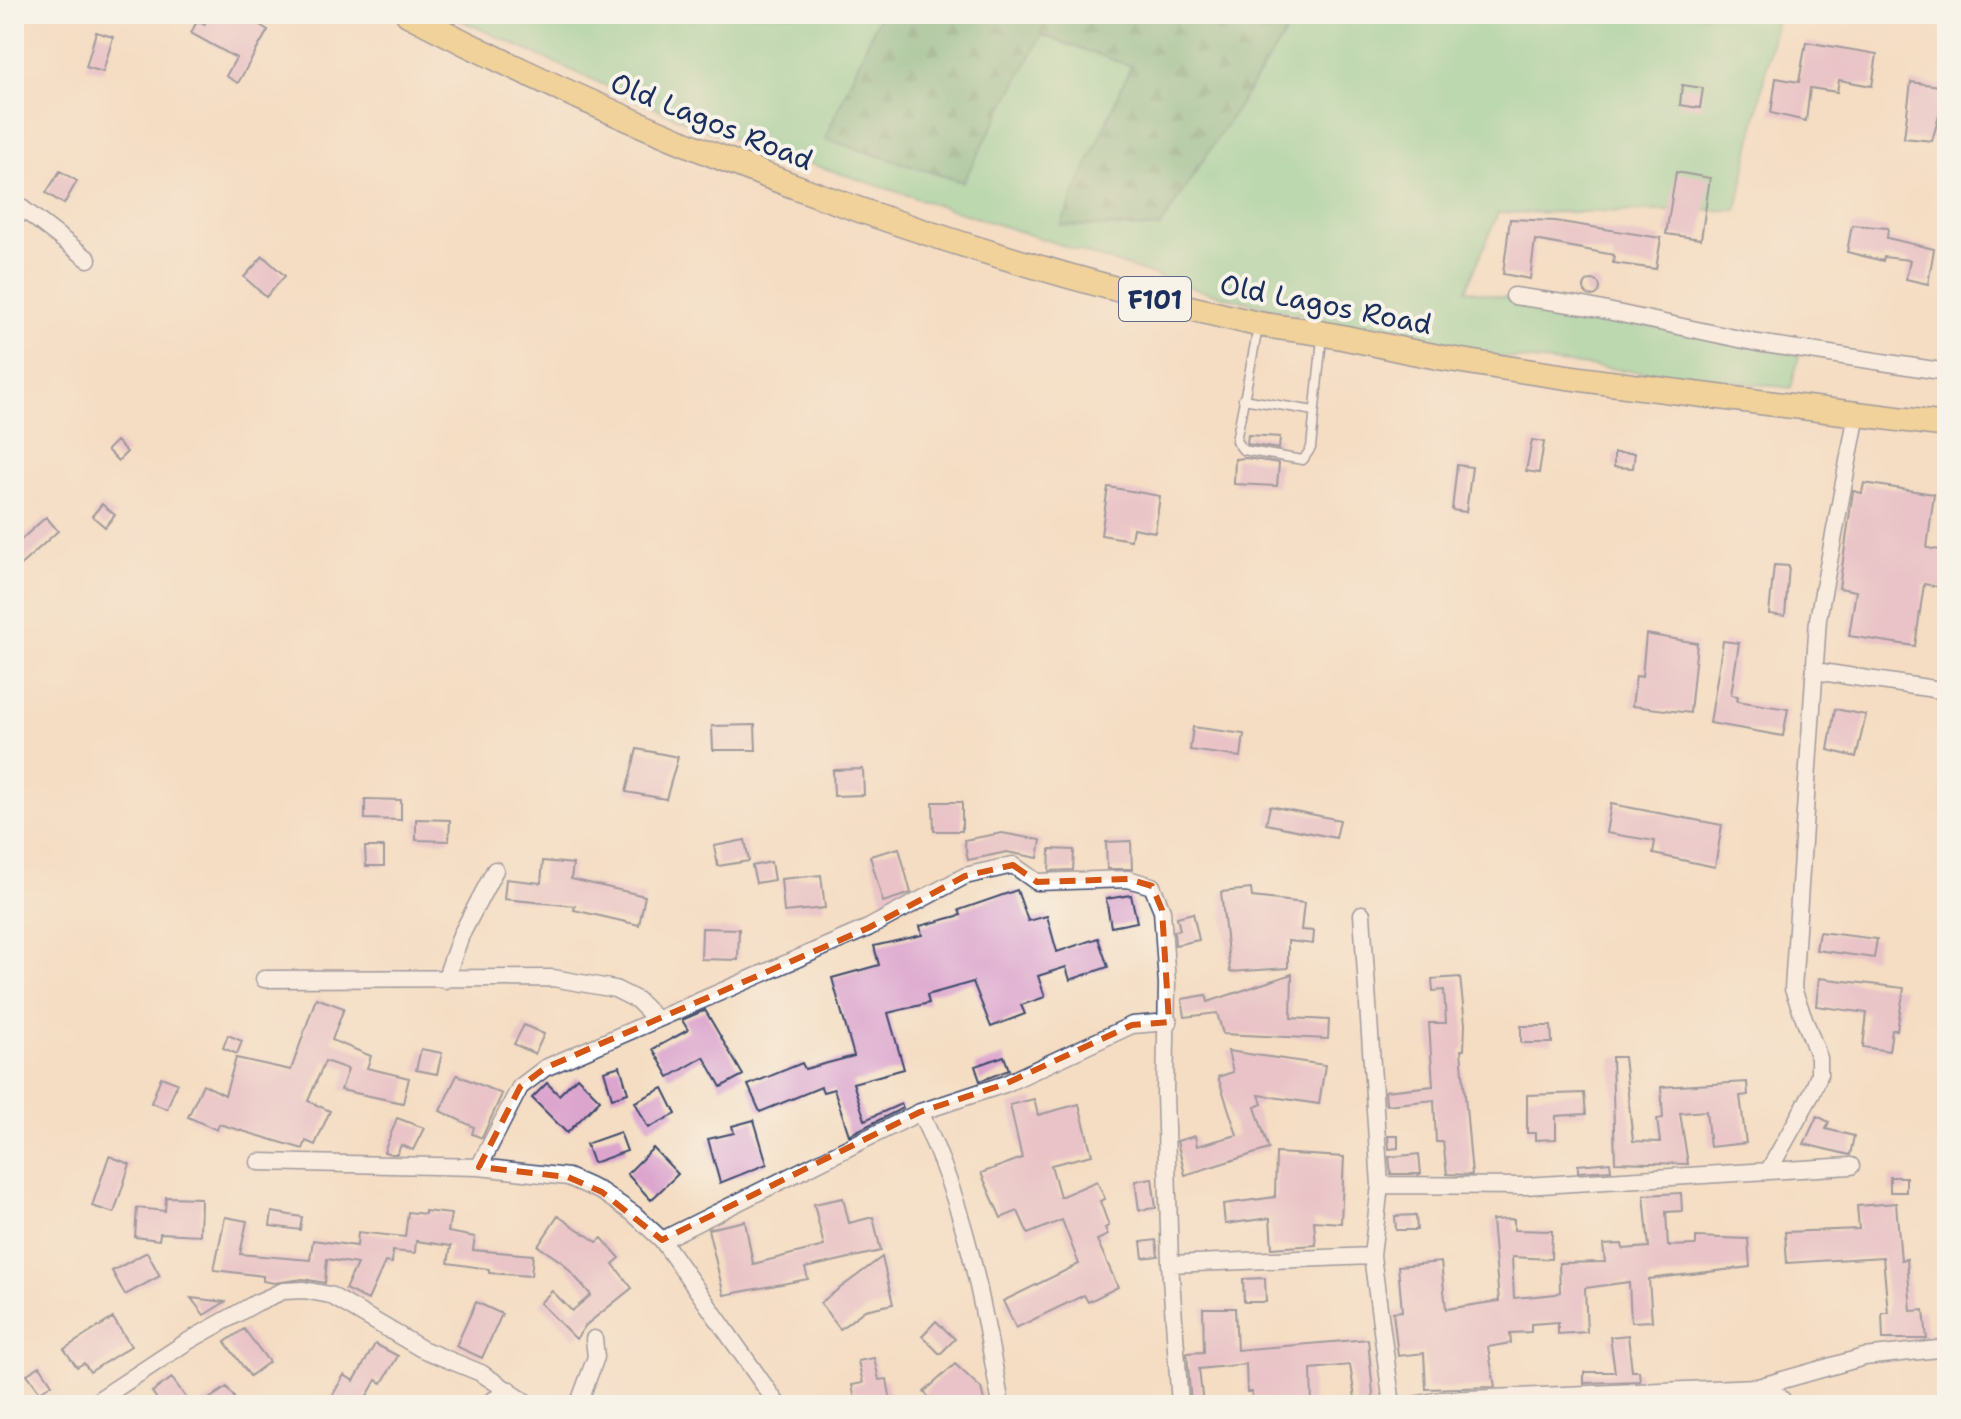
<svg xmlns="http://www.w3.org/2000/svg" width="1961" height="1419" viewBox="0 0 1961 1419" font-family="'Shantell Sans',sans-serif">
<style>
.grass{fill:#79d298;stroke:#4a807b;stroke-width:2}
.forest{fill:url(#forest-firs);stroke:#3e726f;stroke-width:2}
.building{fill:#dca5ce}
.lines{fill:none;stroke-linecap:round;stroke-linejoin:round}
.service-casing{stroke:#3c496d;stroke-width:11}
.minor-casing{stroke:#3c496d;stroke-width:19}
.primary-casing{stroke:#3c496d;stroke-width:27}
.service{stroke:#fff;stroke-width:8}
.minor{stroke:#fff;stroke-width:16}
.primary{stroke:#eec569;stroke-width:24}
.marked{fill:none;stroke:#d45514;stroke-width:6;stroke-dasharray:16 10;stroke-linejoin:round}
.labels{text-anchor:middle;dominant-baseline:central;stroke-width:8;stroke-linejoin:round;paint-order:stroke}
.shield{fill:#f7f3e8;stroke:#5d6a87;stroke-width:2}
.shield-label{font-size:26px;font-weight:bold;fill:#1b2f5e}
.street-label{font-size:28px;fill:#1b2f5e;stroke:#f7f3e8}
</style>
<defs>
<pattern id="forest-firs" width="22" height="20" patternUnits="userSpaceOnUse" patternTransform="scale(2)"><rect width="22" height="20" fill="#62b480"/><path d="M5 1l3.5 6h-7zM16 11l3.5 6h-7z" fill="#50936c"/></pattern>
</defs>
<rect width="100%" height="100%" fill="#f7f3e8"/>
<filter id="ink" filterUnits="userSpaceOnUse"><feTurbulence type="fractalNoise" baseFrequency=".0125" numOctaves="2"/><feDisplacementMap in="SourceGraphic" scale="16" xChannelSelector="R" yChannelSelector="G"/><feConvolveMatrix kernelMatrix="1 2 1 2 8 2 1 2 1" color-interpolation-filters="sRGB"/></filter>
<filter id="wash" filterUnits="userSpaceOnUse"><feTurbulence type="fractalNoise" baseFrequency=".006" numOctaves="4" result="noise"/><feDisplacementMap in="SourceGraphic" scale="32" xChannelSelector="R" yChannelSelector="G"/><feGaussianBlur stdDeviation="1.8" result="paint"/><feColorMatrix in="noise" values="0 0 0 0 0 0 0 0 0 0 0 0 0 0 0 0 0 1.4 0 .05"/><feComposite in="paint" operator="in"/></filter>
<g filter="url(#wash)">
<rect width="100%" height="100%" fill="#f4ddc2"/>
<!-- grass -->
<path class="grass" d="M447,14H880L825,139L962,182L1041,35L1132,65L1062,225L1159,228L1298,14H1794L1776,20L1737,210L1498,213L1466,290L1799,355L1791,388L1440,350L1203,291L700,128Z"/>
<!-- forest -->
<path class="forest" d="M880,14H1298L1159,228L1061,225L1131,66L1042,35L963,182L825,139Z"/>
<g id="blocks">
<!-- building -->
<path class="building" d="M210,14H242L268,30L238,83L226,76L236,58L191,33L197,21L204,25Z
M96,32L113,37L103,72L86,67Z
M1806,42L1877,54L1872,86L1839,80L1837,92L1810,88L1806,121L1771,113L1776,78L1799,82Z
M1911,82L1947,87L1932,141L1904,138Z
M1682,85L1703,88L1700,108L1680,105Z
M60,171L77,181L64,204L46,193Z
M1676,172L1710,178L1701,239L1666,234Z
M1510,219L1555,221L1661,238L1656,269L1613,263L1614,255L1535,240L1530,279L1503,274Z
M1852,225L1888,228L1887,238L1934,249L1928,284L1906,279L1910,260L1884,257L1883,261L1847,252Z
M263,256L285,276L266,297L244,277Z
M1584 288a8 8 0 1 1 16 0a8 8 0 1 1-16 0Z
M1248,435L1280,437L1279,449L1247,444Z
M1532,440L1544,442L1539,473L1526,471Z
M116,441L127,452L118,461L107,450Z
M1614,453H1635L1633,468L1614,467Z
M1246,458L1279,463L1277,486L1234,484L1235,459Z
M1457,465L1472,467L1466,512L1452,510Z
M1864,483L1934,494L1927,548L1947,551V565L1944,588L1924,584L1915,646L1849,636L1856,591L1839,588L1853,491L1862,493Z
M1108,487L1160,496L1155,532L1133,528L1131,540L1101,535Z
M102,504L115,515L105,527L92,516Z
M46,517L58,531L14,571V546Z
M1774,565L1789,566L1785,616L1769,614Z
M1646,634L1697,643L1690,713L1632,706L1636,676L1642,677Z
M1723,641L1739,643L1731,695L1738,696L1737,701L1788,709L1783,736L1710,723Z
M1835,709L1866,715L1856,757L1828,750Z
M755,725L756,750H713L712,726Z
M1193,727L1244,734L1241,757L1190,750Z
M637,749L678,757L666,799L626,792Z
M863,769L864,795L834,796L833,770Z
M365,799L401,800V820L365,819Z
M933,802H962V831H934Z
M1611,804L1722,825L1715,867L1653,854L1655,841L1606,833Z
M1270,806L1340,820L1336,838L1266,824Z
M416,819L450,820L449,841L416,840Z
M1002,833L1041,840L1038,858L1007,852L968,860L964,840Z
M745,840L749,861L718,866L714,846Z
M1131,841L1132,869H1107L1106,842Z
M365,847H384V866H366Z
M899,848L911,893L883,902L870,856Z
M1050,849L1074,850L1073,870L1049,871Z
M543,861L573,864L571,879L645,896L639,925L574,910L575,906L504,899L506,879L541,883Z
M771,862L774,880L756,883L752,866Z
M821,875L825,908L784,912L781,879Z
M1251,889L1252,897L1304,903L1301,930L1314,931L1313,944L1288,941V968L1230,972L1221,892Z
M1017,890L1028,921L1047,916L1057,952L1098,938L1108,967L1070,980L1066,967L1038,976L1045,997L1021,1005L1025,1014L991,1027L973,982L927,995L929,1003L888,1013L904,1069L853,1083L865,1120L901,1104L903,1108L849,1135L834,1089L823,1092L821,1087L760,1112L748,1085L802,1063L805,1069L854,1056L832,978L879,965L874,946L922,935L920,926L961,915L959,910Z
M1131,895L1137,922L1111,927L1106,899Z
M1193,913L1199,940L1175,945L1174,931L1180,930L1177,917Z
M702,928L739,929L738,960L701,959Z
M1819,932L1877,939L1874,958L1816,950Z
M1292,974L1291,1018L1329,1020L1328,1039L1223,1034L1217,1013L1185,1017L1182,999L1206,995L1208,1002Z
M1460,977L1465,1024L1464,1050H1461L1472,1175L1447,1174L1443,1142H1436L1434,1100L1386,1105L1385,1091L1433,1086L1429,1023H1446L1444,990L1433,991L1432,979Z
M1819,978L1904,988L1897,1030H1892L1889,1051L1863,1047L1867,1013L1816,1006Z
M316,998L344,1008L332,1040L371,1056L367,1068L409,1078L403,1103L341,1090L348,1069L325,1061L308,1101L330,1111L315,1145L306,1141L303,1149L219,1124L217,1130L188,1117L203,1084L225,1095L236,1058L291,1070Z
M705,1010L743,1075L721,1087L704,1057L669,1077L653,1049L688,1030L682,1020Z
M524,1025L544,1034L535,1054L514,1044Z
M1521,1026H1551L1552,1043H1521Z
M228,1035L242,1041L237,1054L223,1048Z
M421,1049L442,1053L437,1074L416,1070Z
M1228,1051L1325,1065L1319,1104L1259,1095L1262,1104L1255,1107L1269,1149L1185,1175L1177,1141L1195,1136L1197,1146L1237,1135L1218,1077L1233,1072Z
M1004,1056L1009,1070L980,1081L975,1066Z
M1612,1057H1624L1633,1141L1660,1142L1657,1119L1663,1118L1661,1087L1747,1082L1748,1095L1740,1096L1746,1143L1710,1147L1706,1111L1680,1113L1688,1164L1615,1162Z
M620,1066L628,1093L612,1098L604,1071Z
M457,1075L502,1094L482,1138L472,1134L474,1127L440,1111Z
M161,1077L177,1083L167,1109L151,1103Z
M577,1077L600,1100L567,1133L532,1098L547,1083L559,1095Z
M663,1088L676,1114L648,1128L635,1102Z
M1584,1093L1586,1114L1556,1116V1139L1535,1140V1133H1527V1095Z
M1034,1099L1038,1115L1079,1104L1092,1155L1051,1165L1060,1197L1097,1181L1105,1199L1100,1201L1109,1226L1105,1228L1108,1235L1097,1240L1118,1287L1088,1302L1084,1295L1016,1328L1003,1301L1079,1264L1062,1220L1028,1234L1018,1211L1001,1218L981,1173L1022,1158L1010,1105Z
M1817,1116L1829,1122L1826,1129L1854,1136L1850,1155L1804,1144Z
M397,1118L424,1128L413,1150L401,1145L397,1154H391L384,1152Z
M754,1120L767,1164L720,1183L708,1139L734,1133L732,1126Z
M620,1132L627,1151L593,1163L586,1144Z
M1388,1136H1398V1148L1389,1149Z
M653,1148L678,1174L651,1200L627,1174Z
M1276,1153L1344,1157L1341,1223L1314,1221L1316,1245L1272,1248L1270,1218L1225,1224L1223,1204L1275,1197Z
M1419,1154L1421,1174H1391L1389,1157Z
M109,1156L130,1164L114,1213L92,1206Z
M1610,1162L1611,1170L1578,1172V1165Z
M1890,1177H1906V1192H1890Z
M1152,1178L1156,1208L1139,1210L1135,1181Z
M1681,1193L1682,1211L1666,1212L1668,1246L1696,1245V1237L1748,1239L1750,1267L1649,1279L1652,1321L1631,1322L1629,1282L1585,1288L1587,1332L1558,1334V1322L1531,1324V1332L1510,1333L1511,1343L1488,1347L1495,1387L1426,1389L1424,1353L1398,1356L1393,1312L1402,1311L1398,1266L1441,1262L1446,1309L1499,1301L1492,1220L1514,1219V1230L1552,1231L1551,1259L1512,1257L1514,1298L1556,1294L1560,1292L1559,1263L1605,1262L1603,1245L1622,1244L1623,1249L1649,1247L1644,1195Z
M166,1197L201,1198L200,1235L160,1233L159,1240L135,1237L137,1208L165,1211Z
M843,1198L849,1223L873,1217L881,1251L805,1268L808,1279L724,1295L708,1229L745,1221L753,1264L824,1246L814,1204Z
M1896,1203L1901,1260L1907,1259L1911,1311L1924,1310L1927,1339H1883L1882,1313H1888L1883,1257L1787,1263L1785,1232L1859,1229L1857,1206Z
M425,1211L451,1214L448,1232L475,1237L473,1250L533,1255L531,1276L489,1273V1269L448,1263L451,1246L416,1241L415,1253L393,1251L392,1263L385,1262L368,1300L345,1289L357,1264L327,1259L325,1283L303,1279L274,1283L263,1281V1276L214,1270L225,1217L247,1221L240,1254L310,1260L313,1240L357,1246L358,1232L405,1237L408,1212L425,1214Z
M272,1212L302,1217L300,1230L270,1226Z
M1416,1215L1417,1230H1396L1395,1216Z
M558,1216L597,1242L602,1238L620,1258L613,1264L632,1288L586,1325L576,1339L540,1303L552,1291L572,1311L591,1295L563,1263L538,1246Z
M1156,1240L1158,1256L1143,1258L1141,1242Z
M147,1252L160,1276L125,1295L112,1271Z
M882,1257L893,1304L865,1310L840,1329L820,1303Z
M1265,1278L1266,1302H1244L1243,1279Z
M191,1298L225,1302L204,1315Z
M476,1302L502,1314L482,1358L456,1346Z
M1203,1308H1235L1237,1350L1368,1339L1374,1405H1356L1350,1365L1311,1369L1312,1405H1252V1392H1247L1246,1364L1199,1369L1203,1405H1191L1187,1353L1204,1352Z
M113,1318L131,1346L90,1372L84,1363L77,1367L64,1349Z
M936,1321L955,1339L940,1354L922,1336Z
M244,1329L269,1362L250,1376L225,1342Z
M1628,1335L1632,1371H1639L1640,1381L1584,1383V1372H1615L1610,1337Z
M375,1344L398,1356L382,1383L376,1380L362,1405H327L344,1375L354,1381Z
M874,1358L879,1380L887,1379L891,1401L886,1402V1405H856L852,1385L863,1383L858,1361Z
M955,1364L981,1388L985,1405H936L924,1392Z
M40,1366L52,1384L40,1392L27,1374Z
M172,1378L191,1405H161L152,1392Z
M227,1387L239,1405H200Z"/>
</g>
</g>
<g filter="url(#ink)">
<use href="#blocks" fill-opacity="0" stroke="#3c496d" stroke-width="2"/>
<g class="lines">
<defs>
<path id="service" d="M1258,328L1236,441L1243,450L1303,460L1311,448L1322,338
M1243,399L1314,411"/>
<path id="minor" d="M14,202L88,259
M1514,296L1584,306L1758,343L1947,372
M1815,671L1947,691
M1362,914L1380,1185L1372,1256L1392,1405
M264,979L553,978L615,989L637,1000L656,1019
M445,980L461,935L495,870
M920,1112C967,1210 982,1299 1001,1405
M259,1162L479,1167L568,1177L602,1192L634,1214L662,1240L778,1405
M479,1167L520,1087L545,1068L868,928L965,876L1013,865L1037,882L1128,879L1152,886L1162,910L1167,984L1165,1094L1170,1264L1180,1405
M1769,1170L1812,1093L1819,1075V1058L1793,989L1818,619L1857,414
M1380,1185L1525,1186L1851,1166
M662,1240L920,1112L1005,1084L1132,1025L1169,1022
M1170,1264L1372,1256
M1758,1387L1864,1357L1947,1348
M91,1405L185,1343L256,1303L283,1291L304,1290L330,1295L422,1349L481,1373L530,1405
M485,1405L510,1390
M578,1405L596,1357L594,1339
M1413,1405L1441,1400L1758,1387L1775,1392L1786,1404"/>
<path id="primary" d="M408,14C679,155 955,255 1253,323C1277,328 1301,329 1325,334C1365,341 1404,351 1444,358C1611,386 1779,404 1947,425"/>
</defs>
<!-- service casing -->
<use href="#service" class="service-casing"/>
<!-- minor casing -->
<use href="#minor" class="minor-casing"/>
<!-- primary casing -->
<use href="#primary" class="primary-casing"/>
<!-- service -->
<use href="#service" class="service"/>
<!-- minor -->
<use href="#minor" class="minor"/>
<!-- primary -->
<use href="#primary" class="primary"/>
</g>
</g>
<!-- marked area -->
<path d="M0 0H1961V1419H0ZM1013,865L1037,882L1128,879L1152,886L1162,910L1169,1022L1132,1025L1005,1084L920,1112L662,1240L602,1192L568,1177L479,1167L520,1087L545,1068L868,928L965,876Z" fill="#f4ddc2" fill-opacity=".55" fill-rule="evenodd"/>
<path class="marked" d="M1013,865L1037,882L1128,879L1152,886L1162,910L1169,1022L1132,1025L1005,1084L920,1112L662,1240L602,1192L568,1177L479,1167L520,1087L545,1068L868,928L965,876Z"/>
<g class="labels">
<!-- shield labels -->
<rect class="shield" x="1119" y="277" width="72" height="44" rx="6"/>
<g class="shield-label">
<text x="1155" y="299">F101</text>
</g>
<!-- street labels -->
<g class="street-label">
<text transform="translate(712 121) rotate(22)">Old Lagos Road</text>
<text transform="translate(1326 304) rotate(11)">Old Lagos Road</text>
</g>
</g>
<!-- margin -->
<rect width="1961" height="1419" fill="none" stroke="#f7f3e8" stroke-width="48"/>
</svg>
